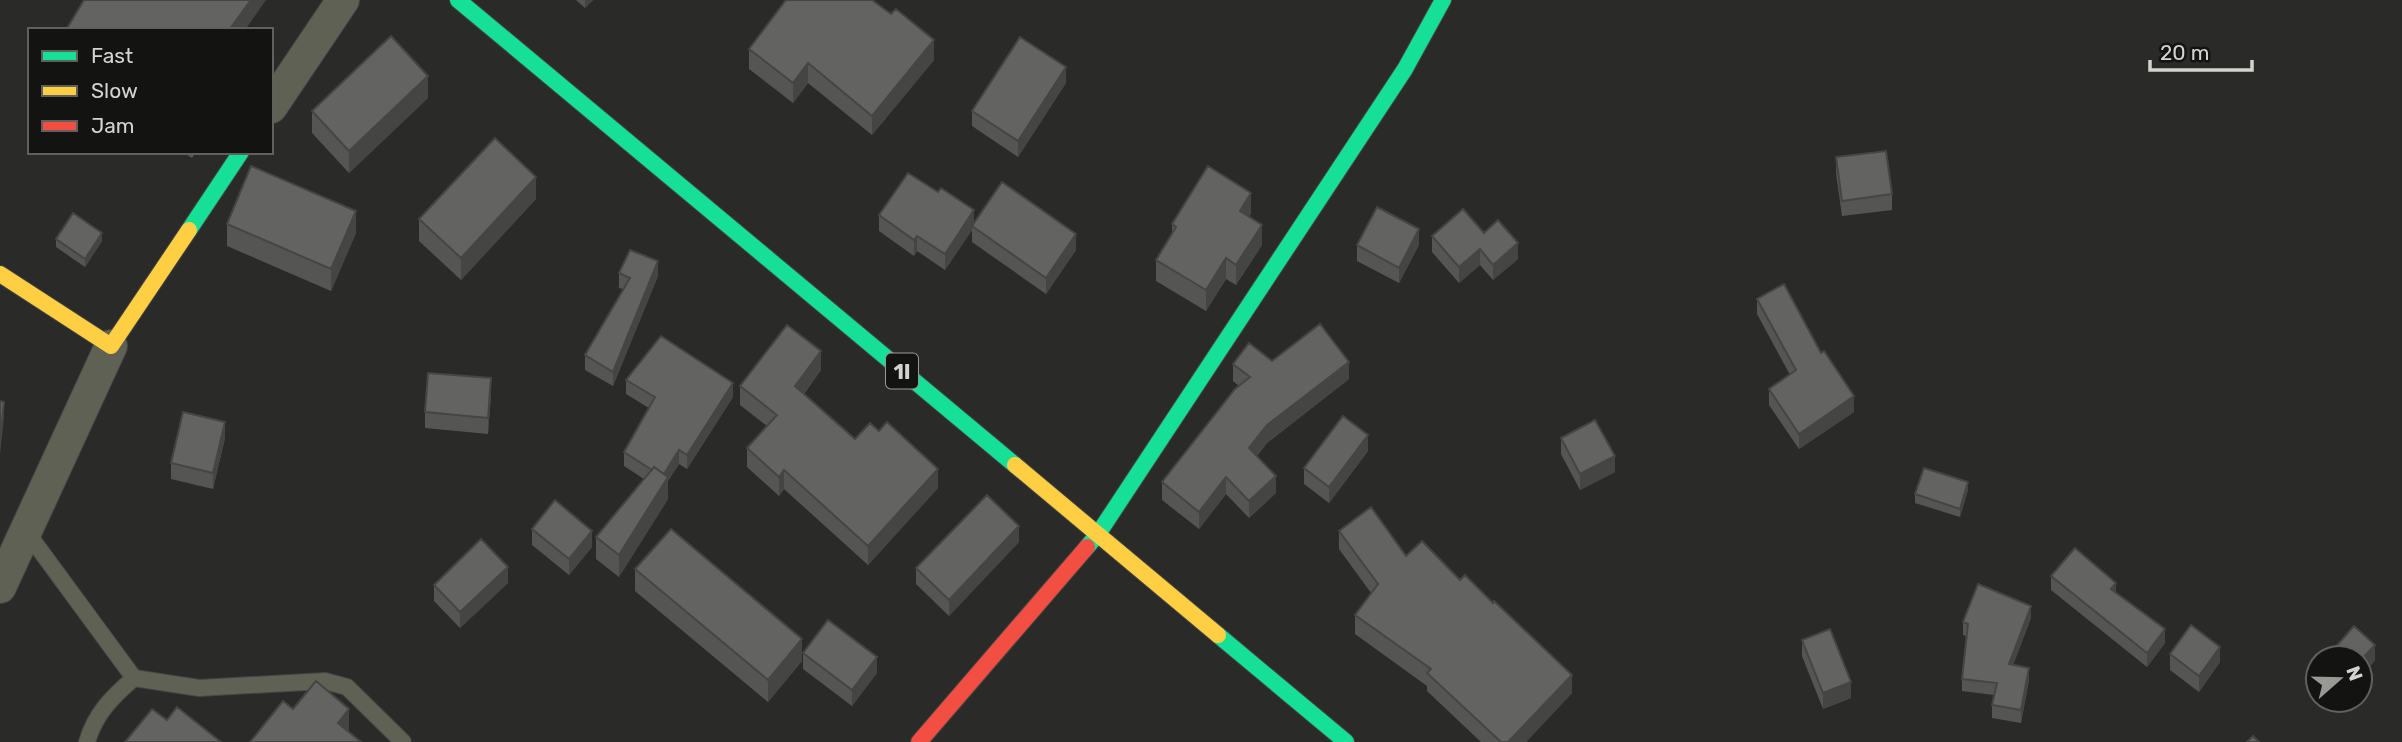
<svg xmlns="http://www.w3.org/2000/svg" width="2402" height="742" viewBox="0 0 2402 742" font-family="Rubik,sans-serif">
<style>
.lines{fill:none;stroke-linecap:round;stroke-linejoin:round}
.lane-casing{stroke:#454544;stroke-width:18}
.street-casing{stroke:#454544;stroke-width:34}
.fast-casing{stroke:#454544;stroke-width:18}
.slow-casing{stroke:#454544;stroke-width:18}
.jam-casing{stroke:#454544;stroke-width:18}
.lane{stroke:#5e6154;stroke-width:16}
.street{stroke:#5e6154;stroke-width:32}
.fast{stroke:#16e098;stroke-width:16}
.slow{stroke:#ffcf43;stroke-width:16}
.jam{stroke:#f24e42;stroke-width:16}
.wall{fill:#555653}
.shaded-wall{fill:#454644}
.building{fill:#636461;stroke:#454644;stroke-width:2}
.labels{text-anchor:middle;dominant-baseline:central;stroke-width:7;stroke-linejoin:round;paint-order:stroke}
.shield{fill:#131412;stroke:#999a97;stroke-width:2}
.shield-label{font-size:21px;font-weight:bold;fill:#d3d3d0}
</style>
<rect width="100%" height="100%" fill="#2a2b28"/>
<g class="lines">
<defs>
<path id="lane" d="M26,531L134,678C112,697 95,714 87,742
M134,678L199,688L325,681L347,687L403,742"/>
<path id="street" d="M271,107L343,0
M0,587L111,346"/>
<path id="fast" d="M458,0L1015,465
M189,230L241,152
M1087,547L1098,534L1405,69L1443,0
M1218,635L1346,742"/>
<path id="slow" d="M0,274L111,346L189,230
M1015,465L1218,635"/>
<path id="jam" d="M919,742L1087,547"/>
</defs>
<!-- lane casing -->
<use href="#lane" class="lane-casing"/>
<!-- street casing -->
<use href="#street" class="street-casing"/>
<!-- fast casing -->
<use href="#fast" class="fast-casing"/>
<!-- slow casing -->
<use href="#slow" class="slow-casing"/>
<!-- jam casing -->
<use href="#jam" class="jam-casing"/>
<!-- lane -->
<use href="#lane" class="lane"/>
<!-- street -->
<use href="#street" class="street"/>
<!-- fast -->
<use href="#fast" class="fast"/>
<!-- slow -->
<use href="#slow" class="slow"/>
<!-- jam -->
<use href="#jam" class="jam"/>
</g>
<!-- wall -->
<path class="wall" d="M576,0H593L585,8Z
M749,49L934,60L872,135L808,83L793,103L749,69Z
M1066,83L1018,157L972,126V111Z
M428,98L349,173L312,133V111Z
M183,152H196L192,158Z
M1836,157L1892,194V210L1842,216L1836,173Z
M536,199L461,280L419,241V219Z
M1251,214L1249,216L1262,245L1236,285L1226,279L1206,311L1156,281V260L1172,234V224Z
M879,215L974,223L1076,250L1046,294L972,242V230L945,270L917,251L914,256L879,231Z
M227,224L356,233L331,291L227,246Z
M1484,233L1518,259L1493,280L1480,265L1459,283L1432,252V236Z
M56,239L102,241L85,267L56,247Z
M1357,245H1419L1399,283L1357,261Z
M619,273L658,276L613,386L585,370V355L623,289L619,288Z
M1757,299L1821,353L1854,412L1799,449L1769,405V389L1790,375L1757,314Z
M1272,361L1349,379L1267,443L1257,456L1276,493L1249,518L1226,494L1199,529L1162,500V482L1239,386L1233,381V364Z
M821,370L804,394L855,439L938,488L868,565L784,489L779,496L747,467V448L767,426L740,405V386Z
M626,380L733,397L687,469L679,464L668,481V499L619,577L596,559V537L644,479L624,466V452L649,408L626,394Z
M491,394L488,434L425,428V412Z
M225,438L213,489L171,479V463Z
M1561,438L1615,472L1580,490L1561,454Z
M1368,451L1329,503L1304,484V468Z
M1968,490L1960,517L1915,503V494Z
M532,529L592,547L569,575L532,545Z
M1339,531L1406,556L1572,693L1526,742H1481L1427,691V686L1355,634V615L1371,593L1339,549Z
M1019,542L949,616L916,584V568Z
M635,569L802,661L768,702L635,591Z
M2051,576L2116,593L2165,643L2147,667L2051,590Z
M508,583L460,628L434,601V585Z
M2031,618L2013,665L2029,680L2021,723L1992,718V705L1994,695L1962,691V679L1966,636L1963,635V622Z
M1802,640L1851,698L1823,709L1802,656Z
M803,653L877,673L852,706L803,669Z
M2170,654L2220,662L2199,692L2170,670Z"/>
<!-- shaded-wall -->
<path class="shaded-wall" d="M251,0H266L245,30H229Z
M585,0H593L585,8Z
M934,40V60L872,135V116Z
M808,63V83L793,103V83Z
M1066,67V83L1018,157V141Z
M428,76V98L349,173V151Z
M536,177V199L461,280V258Z
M1251,193V214L1240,231V211Z
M974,210V226H972V230L945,270V254Z
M356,211V233L331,291V269Z
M1262,225V245L1236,285V265Z
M1419,229V245L1399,283V268Z
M102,233V241L85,267V259Z
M1076,234V250L1046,294V278Z
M917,236V251L914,256V240Z
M1518,243V259L1493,280V265Z
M1480,249V265L1459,283V267Z
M1226,258V279L1206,311V290Z
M658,261V276L613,386V372Z
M821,351V370L795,405V386Z
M1349,362V379L1267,443L1249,465V448L1267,425Z
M491,378V394L488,434V418Z
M733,383V397L687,469V455Z
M1854,396V412L1799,449V434Z
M4,402V417L0,455V440Z
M225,422V438L213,489V473Z
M1368,435V451L1329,503V487Z
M679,450V464L668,481V499L619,577V555L662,477Z
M1615,456V472L1580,490V474Z
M938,469V488L868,565V546Z
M784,470V489L779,496V477Z
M1276,476V493L1249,518V501Z
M1226,477V494L1199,529V512Z
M1968,482V490L1960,517V509Z
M1019,526V542L949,616V600Z
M592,531V547L569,575V559Z
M508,567V583L460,628V612Z
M2116,583V597L2111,589Z
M2031,606V618L2009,676V664Z
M2165,629V643L2147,667V653Z
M802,639V661L768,702V680Z
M2375,645V661L2360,677V661Z
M2220,647V662L2199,692V676Z
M877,657V673L852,706V690Z
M2029,668V680L2021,723V710Z
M1572,675V693L1526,742H1508Z
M1851,682V698L1823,709V693Z
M349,709V736L338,723Z"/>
<!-- building -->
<path class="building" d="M84,0H251L229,30H66Z
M786,0H872L891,14L896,9L934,40L872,116L808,63L793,83L749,49Z
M391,36L428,76L349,151L312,111Z
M1020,37L1066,67L1018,141L972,111Z
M495,138L536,177L461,258L419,219Z
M1886,151L1892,194L1842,201L1836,157Z
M251,166L356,211L331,269L227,224Z
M1208,166L1251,193L1240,211L1262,225L1236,265L1226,258L1206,290L1156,260L1176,227L1172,224Z
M908,173L938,192L941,188L974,210L945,254L917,236L914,240L879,215Z
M1002,182L1076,234L1046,278L972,226Z
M1377,207L1419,229L1399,268L1357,245Z
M1463,209L1484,233L1498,220L1518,243L1493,265L1480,249L1459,267L1432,236Z
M73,213L102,233L85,259L56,239Z
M630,250L658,261L613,372L585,355L630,278L619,273Z
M1784,284L1821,353L1824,351L1854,396L1799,434L1769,389L1796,370L1757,299Z
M1320,324L1349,362L1267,425L1249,448L1276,476L1249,501L1226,477L1199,512L1162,482L1235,389L1250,377L1233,364L1249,343L1272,361Z
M787,325L821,351L795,386L855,439L870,423L879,431L887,422L938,469L868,546L784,470L779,477L747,448L777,415L740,386Z
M661,336L733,383L687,455L679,450L664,474L654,467L652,470L624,452L655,397L626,380Z
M428,373L491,378L488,418L425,412Z
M0,401L4,402L0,440Z
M183,412L225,422L213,473L171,463Z
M1343,416L1368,435L1329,487L1304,468Z
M1595,420L1615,456L1580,474L1561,438Z
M654,467L668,477L619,555L596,537Z
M1924,468L1968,482L1960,509L1915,494Z
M987,495L1019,526L949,600L916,568Z
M555,500L592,531L569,559L532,529Z
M1371,507L1406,556L1422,541L1460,580L1465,575L1493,603L1494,601L1572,675L1508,742H1501L1427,673L1431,669L1355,615L1378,584L1339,531Z
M671,529L802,639L768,680L635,569Z
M481,539L508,567L460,612L434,585Z
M2075,548L2116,583L2111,589L2165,629L2147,653L2051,576Z
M1978,584L2031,606L2009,664L2029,668L2021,710L1992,705L1997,683L1962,679L1968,624L1963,622Z
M828,620L877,657L852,690L803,653Z
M2191,625L2220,647L2199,676L2170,654Z
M2354,626L2375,645L2360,661V658H2326Z
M1830,629L1851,682L1823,693L1802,640Z
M316,681L349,709L338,723L361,742H250L283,701L293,709Z
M177,707L221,742H125L152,709L167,720Z
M2253,736L2259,742H2247Z"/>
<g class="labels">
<!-- shield labels -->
<rect class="shield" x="886" y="353.5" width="32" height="35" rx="5"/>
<g class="shield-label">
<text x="902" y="371">1I</text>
</g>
</g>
<!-- legend -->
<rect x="28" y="28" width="245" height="126" fill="#131412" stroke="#60605e" stroke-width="2"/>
<rect x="42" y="51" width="35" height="10" fill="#16e098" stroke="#60605e" stroke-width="2"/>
<text x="91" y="63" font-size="21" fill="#d3d3d0">Fast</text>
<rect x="42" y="86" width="35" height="10" fill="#ffcf43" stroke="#60605e" stroke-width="2"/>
<text x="91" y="98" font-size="21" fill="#d3d3d0">Slow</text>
<rect x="42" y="121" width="35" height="10" fill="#f24e42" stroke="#60605e" stroke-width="2"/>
<text x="91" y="133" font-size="21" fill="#d3d3d0">Jam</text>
<!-- north arrow -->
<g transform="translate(2339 679) rotate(70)"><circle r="33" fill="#131412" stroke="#60605e" stroke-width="2"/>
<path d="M0-5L12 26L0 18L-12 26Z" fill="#989895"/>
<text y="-10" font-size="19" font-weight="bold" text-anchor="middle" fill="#d3d3d0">N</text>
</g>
<!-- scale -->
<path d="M2150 60v10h102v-10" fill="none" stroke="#d3d3d0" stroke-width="3.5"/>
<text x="2160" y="60" font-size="21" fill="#d3d3d0" stroke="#131412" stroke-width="5" paint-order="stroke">20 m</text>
</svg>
